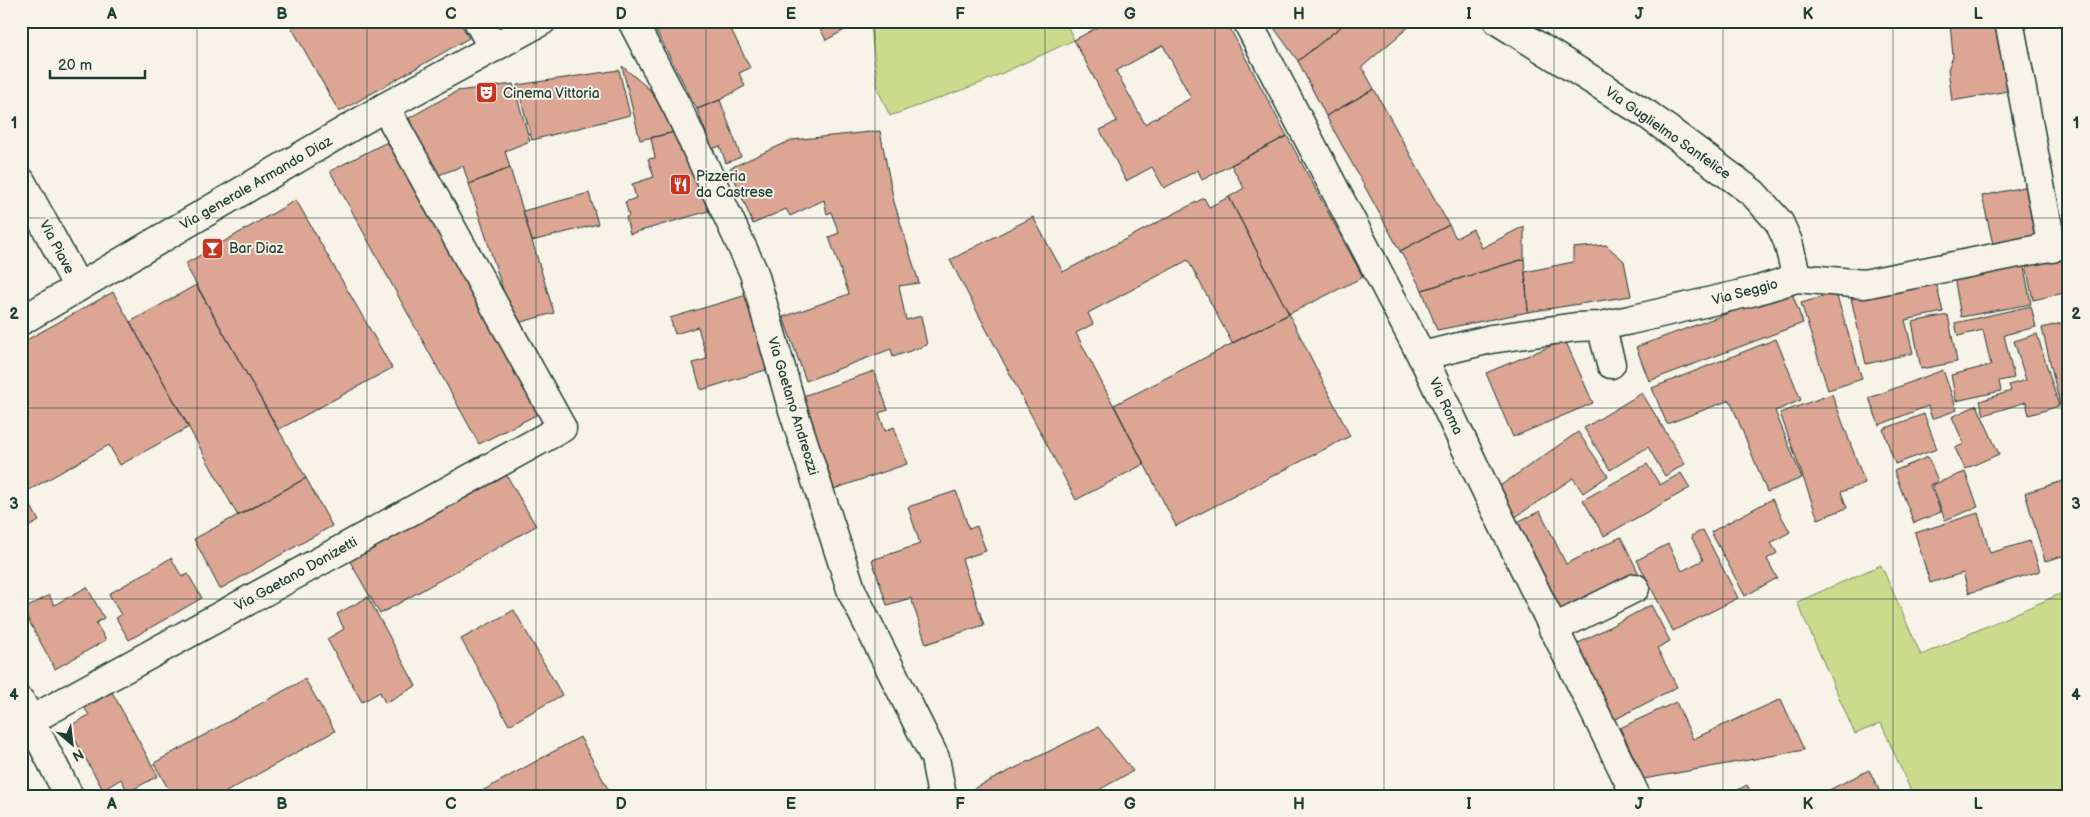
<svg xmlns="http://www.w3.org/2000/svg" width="2090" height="817" viewBox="0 0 2090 817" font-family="'Balsamiq Sans',sans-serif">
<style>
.green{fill:#ccda8d;stroke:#768c60}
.building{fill:#dca594;stroke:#1f3d34;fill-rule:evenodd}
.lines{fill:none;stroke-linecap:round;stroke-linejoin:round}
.street-casing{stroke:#1f3d34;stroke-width:31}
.secondary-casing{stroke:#1f3d34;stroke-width:31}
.street{stroke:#f7f3e8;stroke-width:28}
.secondary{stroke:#f7f3e8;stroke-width:28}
.grid{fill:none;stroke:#1f3d34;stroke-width:1;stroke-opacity:0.55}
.labels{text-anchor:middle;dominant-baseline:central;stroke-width:4;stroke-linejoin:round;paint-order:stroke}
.poi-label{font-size:14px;fill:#1f3d34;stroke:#f7f3e8;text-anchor:start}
.street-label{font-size:14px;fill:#1f3d34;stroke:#f7f3e8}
.neatline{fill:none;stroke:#1f3d34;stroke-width:2}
.grid-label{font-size:16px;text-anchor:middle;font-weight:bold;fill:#1f3d34}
</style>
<rect width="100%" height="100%" fill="#f7f3e8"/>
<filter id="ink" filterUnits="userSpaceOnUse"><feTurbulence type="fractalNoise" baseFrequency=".02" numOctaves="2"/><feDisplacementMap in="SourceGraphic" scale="10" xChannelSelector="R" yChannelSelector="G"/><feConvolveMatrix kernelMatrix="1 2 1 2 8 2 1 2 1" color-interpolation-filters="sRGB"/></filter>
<g filter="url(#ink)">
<!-- green -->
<path class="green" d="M870,21H1065L1074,40L981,83L890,116L878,90Z
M1881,565L1921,655L2069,590V796H1913L1881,723L1855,734L1797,602Z"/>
<!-- building -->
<path class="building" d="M288,21H459L469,38L339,112Z
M651,21H737L729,25L750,68L739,73L745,86L720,100L697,109Z
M816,21H862L826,40Z
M1097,21H1226L1287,136L1202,180L1198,170L1164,188L1152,167L1126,181L1100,130L1117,121L1074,40L1100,26ZM1163,45L1191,98L1145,124L1116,71Z
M1269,21H1348L1298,61Z
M1348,21H1407L1411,25L1362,67L1374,89L1326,116L1298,61Z
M1950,21H2002L2013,90L1952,101L1948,69L1953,57Z
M622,66L649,89L679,131L640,140Z
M619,70L630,115L532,140L517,85Z
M513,84L530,141L505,151L510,168L469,184L463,166L433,177L409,118L457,91Z
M1374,89L1449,225L1400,251L1326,116Z
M720,100L741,157L726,163L720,146L712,149L697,109Z
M679,131L700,191L712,210L630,234L626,217L629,216L625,202L636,198L632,184L654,177L648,159L655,158L651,138Z
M880,131L894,202L919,283L899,286L906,320L921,316L927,345L893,357L891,349L806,381L783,317L849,294L829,237L839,233L831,212L827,214L824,200L790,216L786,209L753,224L730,168L792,140Z
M1287,136L1363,277L1289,314L1229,197L1244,188L1231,165Z
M395,138L546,410L479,444L330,171Z
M510,168L554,313L514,324L469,184Z
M2033,185L2045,237L1994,249L1982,196Z
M589,193L598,224L532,241L523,211Z
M1229,197L1289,314L1232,343L1188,260L1088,313L1093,324L1076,333L1144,464L1076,500L950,260L1033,217L1063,272L1204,198L1209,207Z
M296,200L392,368L278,430L185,264Z
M1449,225L1456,238L1473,229L1482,248L1524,226V259L1422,290L1400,251Z
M1606,245L1624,261L1631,296L1528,312L1525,272L1573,262V248Z
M2069,251V315L2064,293L2033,300L2025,261Z
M1524,259L1528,312L1437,330L1422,290Z
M2023,262L2031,304L1961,317L1954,276Z
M1935,279L1943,312L1905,320L1913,353L1866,364L1851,298Z
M196,285L306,478L238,516L130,322Z
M1791,290L1803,323L1649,381L1636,347Z
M113,292L189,427L120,465L109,445L24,493L39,521L21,531V343Z
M1836,293L1862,379L1828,390L1801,303Z
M750,294L772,368L701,390L693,363L707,359L698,327L675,334L670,318Z
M2031,306L2036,327L2004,335L2014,378L1999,381L2001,391L1956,401L1951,375L1991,365L1983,330L1958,336L1955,323Z
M1289,314L1350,436L1176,526L1114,405Z
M1948,315L1957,362L1921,369L1912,322Z
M2069,321V405L2061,409L2042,328Z
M2037,334L2059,406L2029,415L2026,402L1984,415L1980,401L2011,391L2009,385L2026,380L2014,341Z
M1776,339L1801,400L1775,411L1802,478L1767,492L1730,400L1667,424L1652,388Z
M1565,340L1593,403L1513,437L1486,373Z
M1943,370L1957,410L1932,419L1928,406L1879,425L1869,398Z
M874,371L888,410L879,413L885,431L894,427L907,464L834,489L803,396Z
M1642,393L1685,464L1665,476L1648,447L1610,470L1584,428Z
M1832,394L1865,483L1841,492L1847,508L1818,519L1780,413Z
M1977,405L1999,454L1965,469L1955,448L1964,444L1952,417Z
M2069,411V442L2061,414Z
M1924,414L1937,449L1895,464L1883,429Z
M1578,432L1608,476L1583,493L1573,478L1514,518L1494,490Z
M1928,457L1938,481L1930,485L1941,512L1914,523L1894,471Z
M1647,464L1660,485L1681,473L1690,488L1604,536L1583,500Z
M503,469L536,526L380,614L348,558Z
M1965,472L1978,507L1945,520L1932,485Z
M306,478L332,526L220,589L194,539Z
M2069,479V554L2045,561L2025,493Z
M956,491L969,529L977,526L986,551L962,559L984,625L926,644L911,598L887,605L872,560L920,544L908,507Z
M1772,499L1790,532L1771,543L1777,553L1767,559L1777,578L1745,596L1711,532Z
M1540,511L1566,564L1621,537L1640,576L1558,616L1513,524Z
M1978,513L1990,553L2030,541L2040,571L1969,593L1963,573L1930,583L1915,533Z
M1703,530L1738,598L1673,631L1637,560L1668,544L1682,571L1703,560L1691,536Z
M171,558L182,577L188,574L202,598L129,640L116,618L121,615L109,594Z
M87,587L104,618L96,623L106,640L55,669L23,610L49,595L54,605Z
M368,597L416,686L385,703L380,692L362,702L327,639L344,629L337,614Z
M1651,605L1670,641L1657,648L1677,687L1610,722L1571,647Z
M514,610L562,695L509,725L461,639Z
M305,679L335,731L219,796H172L154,763Z
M112,692L158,776L128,792L121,779L103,790L68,727L89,715L84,707Z
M1781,699L1804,750L1644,779L1620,728L1676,702L1693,739Z
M1098,727L1133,771L1088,796H977L973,789Z
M580,737L609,791L601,796H473Z
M1869,770L1882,796H1817Z
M1747,785L1753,796H1727Z"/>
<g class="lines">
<defs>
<path id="street" d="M478,21L493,48
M632,21L679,111L754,273L792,407L852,592L935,758L942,796
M1498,21L1648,115L1753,193L1779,222L1788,242L1797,278
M2009,21L2052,248
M21,181L78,287
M1601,326L1611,364
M1422,356L1491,339L1576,327L1601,326L1630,320L1755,291L1797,278L1864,284L2069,243
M1553,629L1635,588
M21,702L69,796
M31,720L562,428L385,107"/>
<path id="secondary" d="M1247,21L1427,366L1481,480L1636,796
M21,321L385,107L542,21"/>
</defs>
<!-- street casing -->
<use href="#street" class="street-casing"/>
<!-- secondary casing -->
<use href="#secondary" class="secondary-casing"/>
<!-- street -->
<use href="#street" class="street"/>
<!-- secondary -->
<use href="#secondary" class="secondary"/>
</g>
</g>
<!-- grid -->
<path class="grid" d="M197,21V796M367,21V796M536,21V796M706,21V796M875,21V796M1045,21V796M1215,21V796M1384,21V796M1554,21V796M1723,21V796M1893,21V796M21,218H2069M21,408H2069M21,599H2069"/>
<!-- icons -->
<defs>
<symbol id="theatre-square" viewBox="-11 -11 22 22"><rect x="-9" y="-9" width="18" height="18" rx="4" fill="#c8321e" stroke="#f7f3e8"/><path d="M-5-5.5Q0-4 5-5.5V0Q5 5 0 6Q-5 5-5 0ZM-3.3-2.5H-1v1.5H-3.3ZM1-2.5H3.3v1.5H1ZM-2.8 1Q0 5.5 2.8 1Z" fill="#fff"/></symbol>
<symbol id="restaurant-square" viewBox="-11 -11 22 22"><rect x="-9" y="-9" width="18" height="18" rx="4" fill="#c8321e" stroke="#f7f3e8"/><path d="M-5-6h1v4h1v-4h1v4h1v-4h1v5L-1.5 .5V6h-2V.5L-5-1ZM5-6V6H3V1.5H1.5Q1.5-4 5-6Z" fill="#fff"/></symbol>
<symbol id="bar-square" viewBox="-11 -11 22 22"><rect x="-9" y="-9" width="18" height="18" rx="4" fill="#c8321e" stroke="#f7f3e8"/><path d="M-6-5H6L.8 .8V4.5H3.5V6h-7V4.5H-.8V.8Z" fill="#fff"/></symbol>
</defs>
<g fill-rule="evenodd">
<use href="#theatre-square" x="474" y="80" width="25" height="25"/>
<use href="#restaurant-square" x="668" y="172" width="25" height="25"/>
<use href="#bar-square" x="200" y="236" width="25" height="25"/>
</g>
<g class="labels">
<!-- poi labels -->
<g class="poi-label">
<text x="503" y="93">Cinema Vittoria</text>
<text x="696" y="176">Pizzeria<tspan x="696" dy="16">da Castrese</tspan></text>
<text x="229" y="248">Bar Diaz</text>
</g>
<!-- street labels -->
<g class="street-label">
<text transform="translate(1668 133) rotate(35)">Via Guglielmo Sanfelice</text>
<text transform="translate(256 183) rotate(-30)">Via generale Armando Diaz</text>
<text transform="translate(57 247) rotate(62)">Via Piave</text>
<text transform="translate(1745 292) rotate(-15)">Via Seggio</text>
<text transform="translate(793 406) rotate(73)">Via Gaetano Andreozzi</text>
<text transform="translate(1446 406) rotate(65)">Via Roma</text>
<text transform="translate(296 574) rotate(-29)">Via Gaetano Donizetti</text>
</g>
</g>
<!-- margin -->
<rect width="2090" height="817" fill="none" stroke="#f7f3e8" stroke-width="55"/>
<!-- north arrow -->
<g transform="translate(72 744) rotate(152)" stroke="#f7f3e8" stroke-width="4" paint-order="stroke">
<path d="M0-4L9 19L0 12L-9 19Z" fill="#1f3d34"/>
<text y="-8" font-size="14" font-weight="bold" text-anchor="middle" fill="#1f3d34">N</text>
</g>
<!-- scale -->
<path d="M50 70v8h95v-8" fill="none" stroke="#1f3d34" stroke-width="2.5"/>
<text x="58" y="70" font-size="15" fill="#1f3d34" stroke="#f7f3e8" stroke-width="4" paint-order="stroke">20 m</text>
<rect x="28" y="28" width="2034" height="762" class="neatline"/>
<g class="grid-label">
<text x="112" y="19">A</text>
<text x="282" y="19">B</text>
<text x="451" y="19">C</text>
<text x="621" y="19">D</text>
<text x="791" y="19">E</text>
<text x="960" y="19">F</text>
<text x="1130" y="19">G</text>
<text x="1299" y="19">H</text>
<text x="1469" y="19">I</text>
<text x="1639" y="19">J</text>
<text x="1808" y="19">K</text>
<text x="1978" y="19">L</text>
<text x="14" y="128">1</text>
<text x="2076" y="128">1</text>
<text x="14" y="319">2</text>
<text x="2076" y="319">2</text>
<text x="14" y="509">3</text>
<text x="2076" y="509">3</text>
<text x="14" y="700">4</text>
<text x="2076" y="700">4</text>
<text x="112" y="809">A</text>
<text x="282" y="809">B</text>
<text x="451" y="809">C</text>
<text x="621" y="809">D</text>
<text x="791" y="809">E</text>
<text x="960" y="809">F</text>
<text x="1130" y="809">G</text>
<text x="1299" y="809">H</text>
<text x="1469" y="809">I</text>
<text x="1639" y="809">J</text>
<text x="1808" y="809">K</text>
<text x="1978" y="809">L</text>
</g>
</svg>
